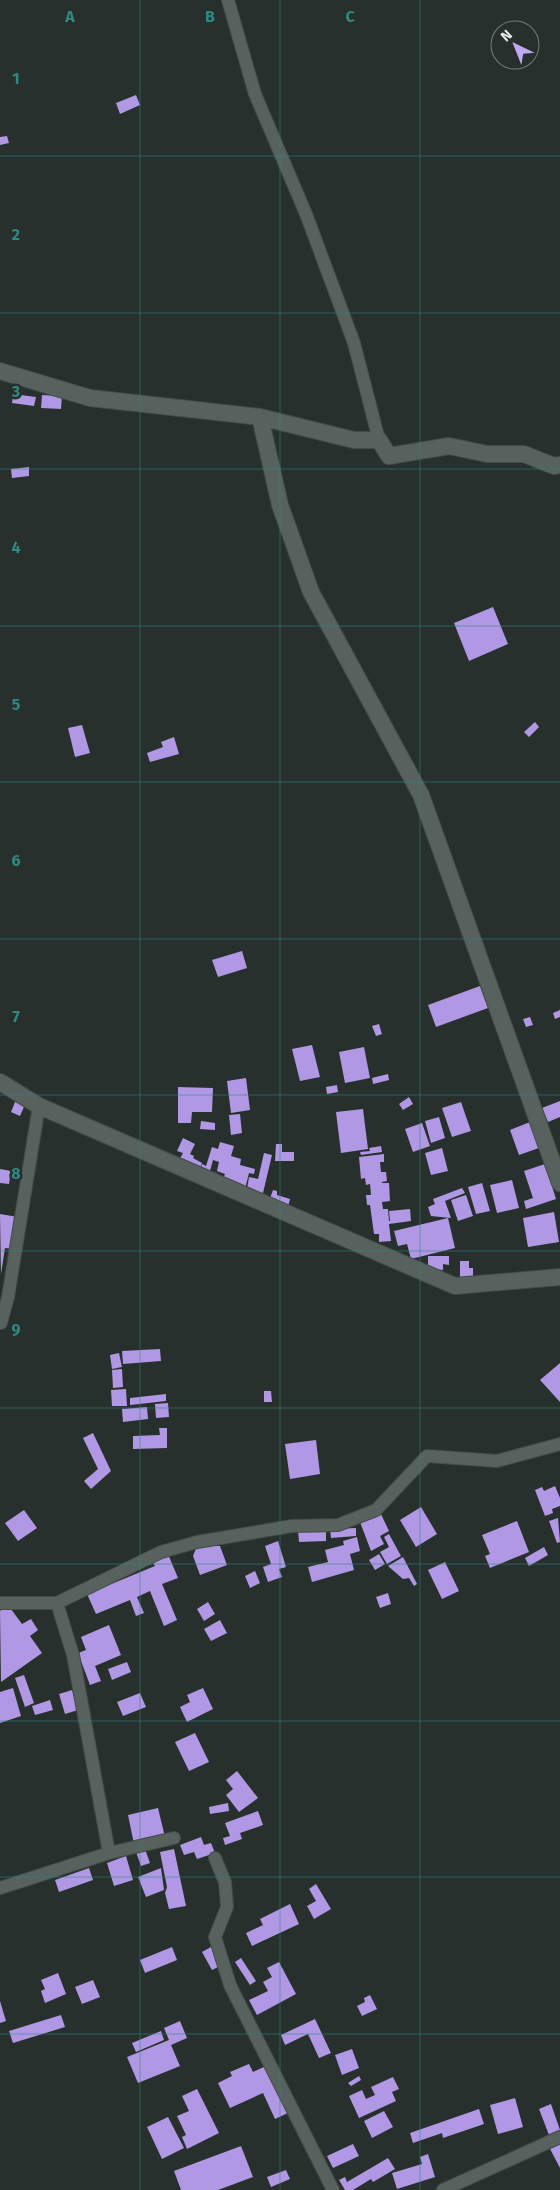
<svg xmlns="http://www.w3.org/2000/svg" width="560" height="2190" viewBox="0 0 560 2190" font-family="'Fira Sans',sans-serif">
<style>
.building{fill:#b098e4}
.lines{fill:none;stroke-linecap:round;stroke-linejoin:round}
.minor-casing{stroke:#444b48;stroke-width:14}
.tertiary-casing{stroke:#444b48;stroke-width:18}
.minor{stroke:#57615e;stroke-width:12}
.tertiary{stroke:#57615e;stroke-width:16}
.grid{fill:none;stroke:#2f8881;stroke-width:1;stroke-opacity:0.55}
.grid-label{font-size:16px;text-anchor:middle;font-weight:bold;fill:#2f8881;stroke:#27302d;stroke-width:5;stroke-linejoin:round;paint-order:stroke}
</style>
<rect width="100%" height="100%" fill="#27302d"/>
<!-- building -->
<path class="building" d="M136,95L140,105L120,114L116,103Z
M7,136L9,143L0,145V137Z
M13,394L36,397L34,406L12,403Z
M42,395L62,396L61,409L41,408Z
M29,467V476L12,478L11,469Z
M493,607L508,644L469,661L454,623Z
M535,722L539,727L529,737L524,732Z
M82,725L90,753L75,757L68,728Z
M174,737L179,754L150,762L147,753L163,747L161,742Z
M242,951L247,968L218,977L212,960Z
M480,986L488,1008L436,1027L428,1005Z
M560,1010V1017L555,1019L553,1013Z
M530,1017L533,1025L526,1027L523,1019Z
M379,1024L382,1034L376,1036L372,1026Z
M312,1045L320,1077L300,1081L292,1049Z
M364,1047L370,1078L345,1083L339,1052Z
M388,1074L389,1080L373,1084L372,1078Z
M246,1078L250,1110L231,1113L227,1081Z
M337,1085L338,1092L327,1094L326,1087Z
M178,1087L213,1088L212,1112H192L191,1123H178Z
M17,1097L27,1100L20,1116L11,1112Z
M409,1097L413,1104L403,1110L399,1104Z
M560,1101V1117L548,1122L542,1108Z
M461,1102L471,1131L452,1137L442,1108Z
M363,1109L368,1149L341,1153L336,1112Z
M240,1114L242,1133L231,1135L229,1115Z
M439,1117L445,1138L431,1143L425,1121Z
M201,1121L215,1123V1130L200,1129Z
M530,1122L539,1148L519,1155L510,1130Z
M422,1123L430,1146L413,1152L405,1129Z
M183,1138L195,1144L190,1154L194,1156L193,1158L202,1163L200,1168L178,1162L183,1153L177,1151Z
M220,1142L234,1146L231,1156L241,1159L240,1165L255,1169L254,1174L249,1173L245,1189L222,1182L225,1174L217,1171L219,1162L213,1160L210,1171L217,1173L216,1177L200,1172L202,1164L206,1166L212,1147L218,1149Z
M276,1144H282V1152H294V1161H275Z
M381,1146L382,1152L361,1155L360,1152L370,1151L369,1148Z
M442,1148L448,1171L431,1175L425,1153Z
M264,1153L272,1155L263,1193L247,1189L249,1177L258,1179Z
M384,1154V1162H380L381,1172H386L387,1181L382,1182V1183H389L390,1201L382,1202L383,1209H388L389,1221H390L389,1211L410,1209L411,1221L389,1224L391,1241L379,1242V1234H374L370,1205H367L366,1195H371L370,1184L366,1185L365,1178L361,1179L359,1157Z
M545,1164L556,1199L526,1209L524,1201L533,1198L524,1171Z
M0,1169L11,1171L9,1184L0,1183Z
M512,1180L519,1208L497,1213L490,1185Z
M482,1183L490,1211L476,1214L468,1187Z
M462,1188L465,1193L445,1201L451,1218L431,1216L428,1207L435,1204L433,1199Z
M273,1190L277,1191V1195L290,1199L288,1207L269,1201Z
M466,1195L473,1216L458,1221L451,1200Z
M554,1212L559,1242L528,1247L523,1218Z
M0,1214L18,1217L13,1249L5,1248L1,1274Z
M448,1218L455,1248L411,1259L407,1244L398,1246L394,1231Z
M428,1256H449V1265L443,1264V1270L428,1269Z
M460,1261H469V1268H473V1278L460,1277Z
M160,1349L161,1361L123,1364L122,1351Z
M119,1353L122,1367L112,1369L110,1355Z
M560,1363V1402L540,1380Z
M122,1369L123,1387L113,1388L112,1370Z
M126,1389L127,1406H112L111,1390Z
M264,1391H271L272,1402H264Z
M166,1394V1401L130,1405V1398Z
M168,1403L169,1417L156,1418L155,1404Z
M147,1407L148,1419L123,1422L122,1409Z
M159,1428H167V1448L133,1449V1436L160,1435Z
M93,1433L111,1471L91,1489L84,1481L98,1469L83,1438Z
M316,1440L320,1474L290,1479L285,1444Z
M555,1486L560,1498V1506L552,1509L553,1513L545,1516L535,1490L542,1487L544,1491Z
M421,1507L437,1534L416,1547L400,1520Z
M24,1510L37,1528L18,1541L5,1523Z
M380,1512L389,1531L380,1536L384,1544L371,1551L360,1522Z
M558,1518L560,1542L557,1543L549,1521Z
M517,1521L529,1552L490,1568L485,1556L490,1554L482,1535Z
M326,1528V1541L299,1542L298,1530Z
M356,1528V1536L331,1538L330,1529Z
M389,1534L401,1556L387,1564L380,1552L389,1547L384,1537Z
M357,1537L360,1551L350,1554L354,1570L312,1582L308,1567L328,1562L325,1550L344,1545L343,1541Z
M278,1541L286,1567L279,1569L282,1577L268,1582L263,1567L271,1564L265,1546Z
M197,1546H220L227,1565L200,1575L193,1556Z
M544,1547L548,1555L529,1566L525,1558Z
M168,1554L178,1578L162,1584L177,1620L164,1626L150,1591L137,1597L144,1613L136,1616L130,1600L96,1614L87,1594L155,1566L153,1563Z
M379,1554L385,1564L375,1570L369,1560Z
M403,1557L417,1584L414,1586L409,1578L403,1579L388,1566Z
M445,1562L459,1591L442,1599L428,1570Z
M255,1571L260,1583L250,1588L245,1576Z
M388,1593L391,1604L380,1608L376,1597Z
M208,1602L215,1614L204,1621L197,1609Z
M8,1605L22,1624L31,1619L38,1630L30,1636L42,1653L1,1682L0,1611Z
M220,1620L227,1633L211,1641L204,1629Z
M109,1625L121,1655L95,1666L101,1681L90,1685L78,1653L86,1650L81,1637Z
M127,1662L131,1672L112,1680L108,1669Z
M24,1675L34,1703L25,1707L15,1678Z
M13,1688L21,1716L0,1723V1692Z
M203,1688L213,1709L187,1722L180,1707L190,1702L187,1695Z
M72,1690L78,1710L65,1714L59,1694Z
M140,1693L146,1707L123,1716L117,1702Z
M50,1700L53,1710L35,1715L32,1706Z
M195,1733L209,1762L189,1771L175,1742Z
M237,1771L258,1798L239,1812L226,1795L233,1789L226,1780Z
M228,1803L229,1811L210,1814L209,1807Z
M158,1808L165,1837L134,1844L128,1815Z
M258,1811L263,1825L240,1833L242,1839L225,1845L223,1838L230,1836L225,1823Z
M201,1837L204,1845L211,1843L215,1853L197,1859L194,1852L184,1855L180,1845Z
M145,1849L150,1863L141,1866L136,1852Z
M174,1849L186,1906L169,1909L165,1893L167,1887L160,1852Z
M126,1856L133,1880L114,1886L107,1863Z
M89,1868L93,1880L59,1892L55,1880Z
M161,1868L164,1890L146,1897L138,1877Z
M316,1884L331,1909L314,1919L307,1906L316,1901L309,1889Z
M290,1904L299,1924L252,1946L246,1933L263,1925L260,1919Z
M172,1947L177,1960L145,1973L140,1960Z
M211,1947L222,1965L212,1970L202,1952Z
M241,1958L256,1981L250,1985L235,1962Z
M279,1962L296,1994L257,2015L249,2000L268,1991L263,1982L272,1977L267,1968Z
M58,1973L66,1994L45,2003L41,1991L45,1989L41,1980Z
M93,1980L100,1997L82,2004L75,1987Z
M370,1995L377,2009L362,2016L357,2006L365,2002L364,1998Z
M0,2001L6,2021L0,2023Z
M61,2015L65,2027L13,2043L9,2031Z
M315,2019L331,2053L319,2058L308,2034L285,2045L281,2035Z
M180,2021L187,2038L171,2045L180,2066L138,2083L127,2057L169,2040L164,2028Z
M161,2031L164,2040L136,2052L132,2043Z
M352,2049L359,2068L342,2075L335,2055Z
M249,2064L253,2072L266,2066L288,2113L275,2119L263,2093L230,2108L218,2083L232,2076L230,2072Z
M359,2076L361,2080L351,2086L348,2083Z
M393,2077L399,2089L392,2092L396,2101L359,2118L349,2096L362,2090L366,2099L375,2095L371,2087Z
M197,2089L219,2133L187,2149L182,2137L186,2135L177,2116L189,2111L182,2096Z
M515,2098L523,2127L498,2134L490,2105Z
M551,2104L560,2130L549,2135L539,2109Z
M479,2109L484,2124L443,2138L442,2133L413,2143L410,2133Z
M384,2111L393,2127L372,2138L364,2121Z
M168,2117L184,2148L162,2159L147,2127Z
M560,2139V2168L548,2145Z
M353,2144L359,2156L333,2168L327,2156Z
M241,2146L253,2177L218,2190H181L174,2171Z
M428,2154L435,2177L397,2189L392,2173L422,2164L420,2157Z
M388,2158L395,2169L373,2182L371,2179L353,2190H345L339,2180L345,2177L347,2182Z
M286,2170L290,2179L271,2187L267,2177Z"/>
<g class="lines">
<defs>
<path id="minor" d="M228,0L255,94L306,214L354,343L379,440
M1,1323L8,1297L39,1106
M0,1603H57L161,1552L197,1542L292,1526L338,1525L376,1510L427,1456L497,1461L560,1444
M57,1603L73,1655L109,1853
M215,1858L225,1882L227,1907L215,1937L230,1985L333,2190
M0,1888L109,1853L174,1838
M443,2190L560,2137"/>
<path id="tertiary" d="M0,371L90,398L260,417L354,440H379L389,456L449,446L487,454H524L554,466L560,465
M260,417L280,505L311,592L421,795L560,1183
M0,1082L39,1106L455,1286L560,1277"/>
</defs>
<!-- minor casing -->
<use href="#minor" class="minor-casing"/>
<!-- tertiary casing -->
<use href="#tertiary" class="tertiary-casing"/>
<!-- minor -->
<use href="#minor" class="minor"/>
<!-- tertiary -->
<use href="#tertiary" class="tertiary"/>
</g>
<!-- grid -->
<path class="grid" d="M140,0V2190M280,0V2190M420,0V2190M0,156H560M0,313H560M0,469H560M0,626H560M0,782H560M0,939H560M0,1095H560M0,1251H560M0,1408H560M0,1564H560M0,1721H560M0,1877H560M0,2034H560"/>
<g class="grid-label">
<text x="70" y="22">A</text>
<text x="210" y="22">B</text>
<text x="350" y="22">C</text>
<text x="16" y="84">1</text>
<text x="16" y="240">2</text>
<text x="16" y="397">3</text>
<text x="16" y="553">4</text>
<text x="16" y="710">5</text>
<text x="16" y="866">6</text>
<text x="16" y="1022">7</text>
<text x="16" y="1179">8</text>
<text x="16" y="1335">9</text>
</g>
<!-- north arrow -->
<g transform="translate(515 45) rotate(317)"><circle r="24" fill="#27302d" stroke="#747c79"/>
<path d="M0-4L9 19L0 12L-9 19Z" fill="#c0a8f4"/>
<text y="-8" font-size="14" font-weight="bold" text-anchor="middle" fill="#e7edeb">N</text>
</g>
</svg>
